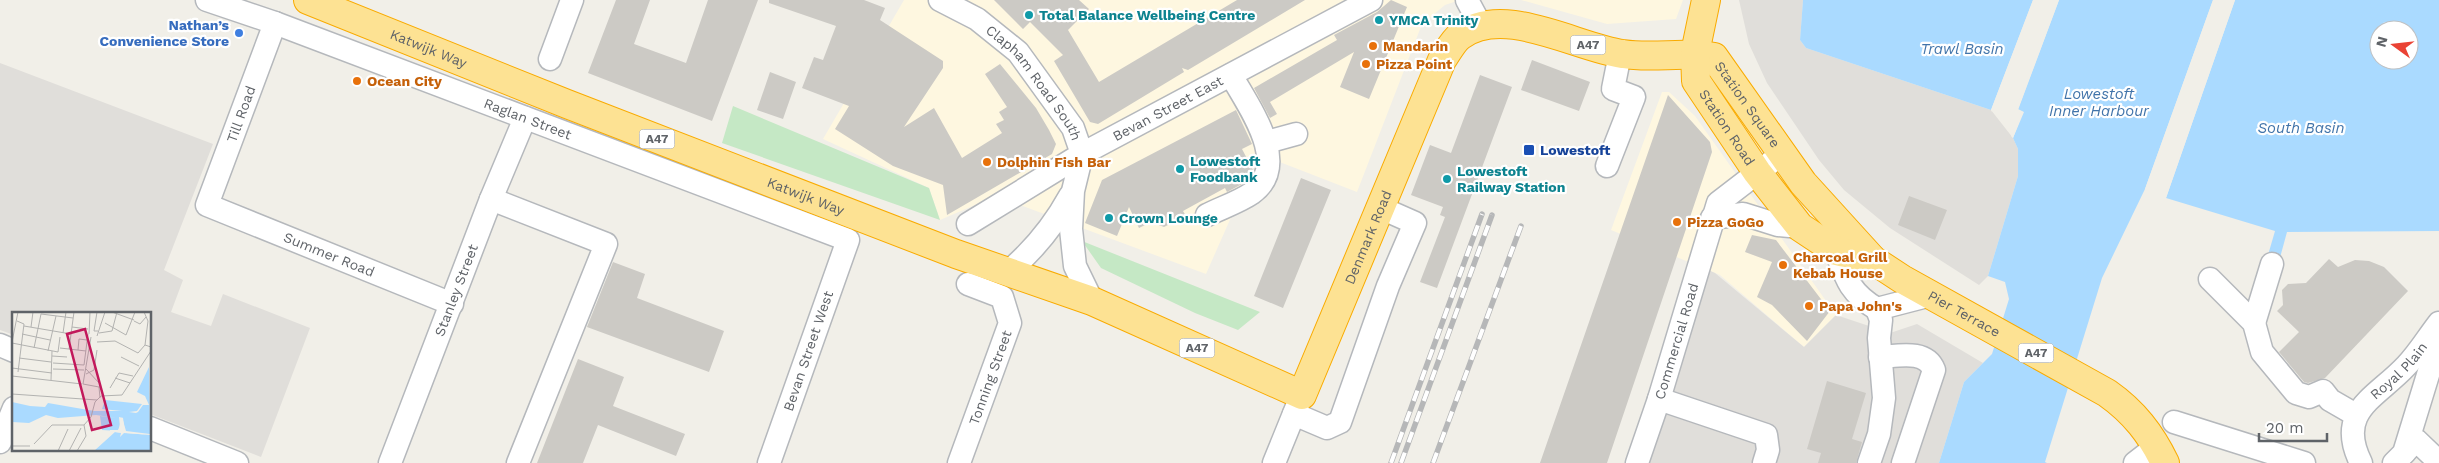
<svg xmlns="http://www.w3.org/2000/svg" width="2439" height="463" viewBox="0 0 2439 463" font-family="'Work Sans',sans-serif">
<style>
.commercial{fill:#fef7e0}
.industrial{fill:#e0deda}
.green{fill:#c5e8c5}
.water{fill:#aadaff;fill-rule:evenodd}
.pier{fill:#f1efe8}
.building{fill:#cccac5}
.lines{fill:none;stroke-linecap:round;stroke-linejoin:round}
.minor-casing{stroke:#b5b8bc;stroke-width:25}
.highway-casing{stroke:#f9ab00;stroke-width:30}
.minor{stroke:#fff;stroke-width:22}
.highway{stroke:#fde293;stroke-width:28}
.rail-casing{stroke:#b6b7b8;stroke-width:5.5}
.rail{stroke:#fff;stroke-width:4;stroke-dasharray:11;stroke-linecap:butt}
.culture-dot{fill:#0f9aa8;stroke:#fff;stroke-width:2}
.shop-dot{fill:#3f7fe0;stroke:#fff;stroke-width:2}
.food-dot{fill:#e8710a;stroke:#fff;stroke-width:2}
.transit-dot{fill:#1a4fb4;stroke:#fff;stroke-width:2}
.labels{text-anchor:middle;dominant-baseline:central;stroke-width:4.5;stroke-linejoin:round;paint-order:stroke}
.shield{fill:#fff;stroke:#8f9295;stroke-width:1}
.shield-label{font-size:12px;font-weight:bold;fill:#5f6368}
.culture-label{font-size:14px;font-weight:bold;fill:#0d838f;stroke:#fff;text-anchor:start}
.shop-label{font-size:14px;font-weight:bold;fill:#366cbe;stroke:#fff;text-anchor:end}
.food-label{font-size:14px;font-weight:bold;fill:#c56008;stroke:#fff;text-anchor:start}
.street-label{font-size:14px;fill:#5f6368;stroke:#fff}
.transit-label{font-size:14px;font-weight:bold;fill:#164399;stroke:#fff;text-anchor:start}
.water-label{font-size:15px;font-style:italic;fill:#4174aa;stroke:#fff}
.inset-road{fill:none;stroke:#b3b3b1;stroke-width:1}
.view{fill:#c2185b;fill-opacity:0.15;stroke:#c2185b;stroke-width:2.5}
.inset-edge{fill:none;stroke:#5f6368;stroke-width:2.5}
</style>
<rect width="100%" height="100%" fill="#f1efe8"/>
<!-- commercial -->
<path class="commercial" d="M904,0H1460L1445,5L1422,24L1357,192L1259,154L1206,274L996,196L940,220L929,188L823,139Z
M1521,0H1683L1676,19L1607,24Z
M1662,92H1669L1695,116L1836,315L1804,347L1720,275L1611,230Z"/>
<!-- industrial -->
<path class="industrial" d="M1739,0H1803L1800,40L1806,48L1991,110L2013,138L2018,149L2020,162L2018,176L1988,276L1979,285L1890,228L1844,190L1819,160L1767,83L1749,44Z
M0,63L213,144L164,270L183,280L171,312L211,326L223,294L310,328L261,457L150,414V313H14V335L0,330Z
M1706,269L1715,273L1804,347L1836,315L1890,333L1917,324L1983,363L1964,382L1939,463H1646Z"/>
<!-- green -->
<path class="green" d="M733,106L929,188L940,220L722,143Z
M1082,241L1260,312L1238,330L1195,313L1101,268Z"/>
<!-- water -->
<path class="water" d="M1803,0H2033L1991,110L1806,48L1800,40Z
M2059,0H2213L2145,189L2102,278L2045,462L2047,463H1939L1964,382L1992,354L2009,299L2005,282L1988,276L2018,176V149L2013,138L2023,112L2018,110Z
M2235,0H2439V231L2287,232L2278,265L2266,262L2275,231L2166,198ZM2379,30H2409V60H2379Z"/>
<!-- pier -->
<path class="pier" d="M2033,0H2036L1992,112L1991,110Z
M2057,0H2059L2018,109L2024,112L2013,138L2011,136L2020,113L2015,109Z
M2213,0H2216L2147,190L2145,189Z
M2233,0H2235L2166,198L2164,197Z"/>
<!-- building -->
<path class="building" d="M616,0H650L634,44L686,63L708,0H758L712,121L588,73Z
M769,0H864L885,8L880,20L943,61V68L904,127L934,108L962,158L1002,133L996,124L1004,120L999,112L1007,107L985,74L1000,64L1036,108L1049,130L1056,144L1052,154L947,215L943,185L893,166L835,129L849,106L802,88L814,57L823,60L836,26L769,3Z
M994,0H1079L1089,9L1068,30L1099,82L1237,0H1305L1188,70L1182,68L1184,72L1098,124L1090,122L1054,61L1063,55L1030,22L1023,29Z
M1391,0L1407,7L1369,99L1340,87L1354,52L1270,102L1277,114L1270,118L1254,88L1337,40L1334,35L1377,12Z
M1532,60L1590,82L1579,111L1521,90Z
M770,72L796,82L783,119L757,110Z
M1480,75L1512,87L1437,288L1420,282L1445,217L1440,215L1443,207L1411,195L1430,145L1451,153Z
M1668,95L1710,142L1712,152L1607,463H1540Z
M1236,110L1252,144L1242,149L1253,170L1244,183L1227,192L1225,188L1183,211L1186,216L1164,227L1151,222L1139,228L1129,207L1117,236L1085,223L1102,180Z
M1301,178L1331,190L1283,308L1254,296Z
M1909,196L1947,210L1935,240L1898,225Z
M1752,235L1776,240L1830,311L1807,341L1772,305L1757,297L1772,262L1745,252Z
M2329,259L2338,267L2355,260L2369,261L2384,267L2408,291L2325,378L2308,383L2304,382L2279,352L2299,332L2277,311L2283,305L2282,290L2288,284L2306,283Z
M613,262L645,274L637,298L724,331L709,372L587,327Z
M578,359L624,377L613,406L685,434L676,456L598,425L583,463H537Z
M1827,381L1866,393L1852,439L1862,442L1856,463H1818L1821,453L1807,449Z"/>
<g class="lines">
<defs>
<g id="minor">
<path id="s1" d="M207,0L275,23L848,240L769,463"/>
<path id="s2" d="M940,0L977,19L1018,52L1073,128L1082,154L1073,191L1071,229L1075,266L1092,301"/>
<path d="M1467,0L1481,26"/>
<path id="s3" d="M275,23L207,205L452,304"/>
<path d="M550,59L572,0"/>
<path d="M1267,142L1296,134"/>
<path d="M1607,166L1634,97L1613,89L1620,54"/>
<path d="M491,199L606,244L518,463"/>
<path d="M1207,215C1221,208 1239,202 1252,193C1292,164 1248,106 1231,75"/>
<path d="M1712,218L1743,214L1778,225L1800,227"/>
<path id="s4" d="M968,224L1082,154L1371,0"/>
<path d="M1836,251C1846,279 1850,293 1877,309L1931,295"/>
<path d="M1008,272C1034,250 1053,227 1070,196"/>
<path d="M2210,279L2254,323L2262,352L2296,393L2309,397L2323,391L2330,400L2356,415"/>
<path d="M2254,323L2272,264"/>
<path d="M0,345L14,351"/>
<path d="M1880,357C1898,356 1926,349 1934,370L1903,463"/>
<path d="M1659,399L1766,435L1768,450L1764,463"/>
<path d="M1294,414L1327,428L1340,422L1388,286L1415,223L1381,208"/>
<path d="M2174,422L2304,463"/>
<path d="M150,428L237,463"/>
<path d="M0,442L14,408"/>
<path d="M2404,453L2416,440L2439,462"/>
<path id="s5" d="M390,463L491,199L525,118"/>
<path id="s6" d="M959,463L1010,323L1002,297L968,284"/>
<path d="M1274,463L1300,399"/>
<path id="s7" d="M1637,463L1659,399L1718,203L1783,153"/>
<path d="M1869,463L1879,434L1884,398L1879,338L1881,320L1877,309"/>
<path d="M2135,463L2157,446"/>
<path id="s8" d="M2361,463C2335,411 2376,398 2406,366C2418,354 2428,337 2439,323"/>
<path d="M2394,463L2404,453L2439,339"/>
</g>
<g id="highway">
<path id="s9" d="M308,0L567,104L956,254L1092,301L1302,395L1442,60C1447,53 1453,41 1460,36C1504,3 1577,48 1623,54C1654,59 1684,51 1714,57L1803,183L1873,260L1902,279L2107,393C2134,412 2151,434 2165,463"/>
<path id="s10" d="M1706,0L1695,53L1696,81L1757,172L1800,227L1836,251L1873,260"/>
</g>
</defs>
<!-- minor casing -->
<use href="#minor" class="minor-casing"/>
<!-- highway casing -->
<use href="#highway" class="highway-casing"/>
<!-- minor -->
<use href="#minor" class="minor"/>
<!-- highway -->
<use href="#highway" class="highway"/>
<defs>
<path id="rail" d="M1391,463L1482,214
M1401,463L1492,215
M1433,463L1521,226"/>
</defs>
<!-- rail casing -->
<use href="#rail" class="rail-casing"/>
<!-- rail -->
<use href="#rail" class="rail"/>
</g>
<!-- markers -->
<g class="culture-dot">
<circle cx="1029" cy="15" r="5"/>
<circle cx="1379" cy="20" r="5"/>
<circle cx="1180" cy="169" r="5"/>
<circle cx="1447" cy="179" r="5"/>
<circle cx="1109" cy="218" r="5"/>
</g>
<circle class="shop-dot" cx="239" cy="33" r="5"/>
<g class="food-dot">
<circle cx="1373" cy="46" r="5"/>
<circle cx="1366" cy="64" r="5"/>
<circle cx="357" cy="81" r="5"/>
<circle cx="987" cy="162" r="5"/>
<circle cx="1677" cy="222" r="5"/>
<circle cx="1783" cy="265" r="5"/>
<circle cx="1809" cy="306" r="5"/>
</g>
<rect class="transit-dot" x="1523" y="144" width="12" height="12" rx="2.5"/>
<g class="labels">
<!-- shield labels -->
<g class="shield">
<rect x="1570.5" y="35.5" width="35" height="19" rx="4"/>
<rect x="639.5" y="129.5" width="35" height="19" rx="4"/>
<rect x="1179.5" y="338.5" width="35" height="19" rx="4"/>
<rect x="2018.5" y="343.5" width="35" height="19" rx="4"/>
</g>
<g class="shield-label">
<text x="1588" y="45">A47</text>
<text x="657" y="139">A47</text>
<text x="1197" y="348">A47</text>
<text x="2036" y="353">A47</text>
</g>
<!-- culture labels -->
<g class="culture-label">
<text x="1039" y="15">Total Balance Wellbeing Centre</text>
<text x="1389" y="20">YMCA Trinity</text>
<text x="1190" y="161">Lowestoft<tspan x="1190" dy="16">Foodbank</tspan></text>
<text x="1457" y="171">Lowestoft<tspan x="1457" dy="16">Railway Station</tspan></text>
<text x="1119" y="218">Crown Lounge</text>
</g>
<!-- shop labels -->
<g class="shop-label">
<text x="229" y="25">Nathan’s<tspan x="229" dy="16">Convenience Store</tspan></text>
</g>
<!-- food labels -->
<g class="food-label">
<text x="1383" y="46">Mandarin</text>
<text x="1376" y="64">Pizza Point</text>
<text x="367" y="81">Ocean City</text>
<text x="997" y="162">Dolphin Fish Bar</text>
<text x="1687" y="222">Pizza GoGo</text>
<text x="1793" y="257">Charcoal Grill<tspan x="1793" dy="16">Kebab House</tspan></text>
<text x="1819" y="306">Papa John's</text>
</g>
<!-- street labels -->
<g class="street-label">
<text stroke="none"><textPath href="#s9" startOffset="130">Katwijk Way</textPath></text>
<text stroke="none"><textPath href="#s2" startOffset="128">Clapham Road South</textPath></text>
<text stroke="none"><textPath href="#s9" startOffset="1782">Station Square</textPath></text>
<text stroke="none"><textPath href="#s4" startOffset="231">Bevan Street East</textPath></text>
<text transform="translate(241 114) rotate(-70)">Till Road</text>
<text stroke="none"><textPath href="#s1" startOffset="342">Raglan Street</textPath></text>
<text stroke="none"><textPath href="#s10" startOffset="138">Station Road</textPath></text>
<text stroke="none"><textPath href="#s9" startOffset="535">Katwijk Way</textPath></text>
<text stroke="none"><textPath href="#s9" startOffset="1241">Denmark Road</textPath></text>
<text stroke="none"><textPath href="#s3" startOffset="326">Summer Road</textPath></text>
<text stroke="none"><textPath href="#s5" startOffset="185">Stanley Street</textPath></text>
<text stroke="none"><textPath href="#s9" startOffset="2088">Pier Terrace</textPath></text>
<text stroke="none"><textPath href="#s7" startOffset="128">Commercial Road</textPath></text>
<text transform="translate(808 351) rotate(-71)">Bevan Street West</text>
<text stroke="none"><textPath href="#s8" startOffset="111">Royal Plain</textPath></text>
<text stroke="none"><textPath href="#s6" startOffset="91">Tonning Street</textPath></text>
</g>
<!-- transit labels -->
<g class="transit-label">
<text x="1540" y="150">Lowestoft</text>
</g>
<!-- water labels -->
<g class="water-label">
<text x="1962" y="49">Trawl Basin</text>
<text x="2099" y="94">Lowestoft<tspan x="2099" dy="17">Inner Harbour</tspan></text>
<text x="2301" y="128">South Basin</text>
</g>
</g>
<!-- overview -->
<g transform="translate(12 312)">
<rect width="139" height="139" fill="#f1efe8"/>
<path d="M137,55L138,122L114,119L110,105L106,119L90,118L88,104L104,106L84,103L46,106L34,103L17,111L0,110V90L18,94L33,95L36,91L82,99H110L90,97L93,88L130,92L125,99L117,100L124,101L126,100L131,93H137L133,84L125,80ZM103,120L109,121L108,125L112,121L139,123V139H82Z" fill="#aadaff"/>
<path d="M107,105L111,106L113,120L139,123L102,120L97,123L98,118H106L108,115Z" fill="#f1efe8"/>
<path class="inset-road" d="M85,0L82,19H86M100,0L122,8M132,0L136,9L133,33L139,35M5,9L12,12L6,60M122,9L128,12L134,5M93,11L114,23L123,0M12,14L59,22M19,15L21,0M60,15L76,17M51,21L54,0M87,21L100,19L105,0M10,22L38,28M77,22L78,0M85,24L93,0M79,25L71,72L87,75L88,86M0,30L6,0M85,30L103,29L126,41L133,33M0,31L46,40L48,25M22,36L29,2L61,6M48,36L74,39M57,37L62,0M66,38L67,27L75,28M36,39L44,4M40,44L55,45M109,45L127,54M7,46L39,50M41,51L72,53L76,22M0,56L40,61M41,57L72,58M74,57L88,72V76M74,62L82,58L85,38M0,64L70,72M103,66L118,71M39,68L40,39M98,76L107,61L121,64M0,82L85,88M89,84L110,83L139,39M22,132L40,113H72L79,105L83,90L89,84M0,134H18M46,139L56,117M57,139L69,116M65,139L74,124L72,113"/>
<path class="view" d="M73,17L99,113L80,118L55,22Z"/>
<rect width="139" height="139" class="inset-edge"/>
</g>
<!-- north arrow -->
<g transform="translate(2394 45) rotate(285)"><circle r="24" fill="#ffffff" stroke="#bfc1c3"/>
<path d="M0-4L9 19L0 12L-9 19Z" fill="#ea4335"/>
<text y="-8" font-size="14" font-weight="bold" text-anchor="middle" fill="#5f6368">N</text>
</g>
<!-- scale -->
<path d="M2259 433v8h68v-8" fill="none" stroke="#5f6368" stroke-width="2.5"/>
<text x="2266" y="433" font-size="15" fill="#5f6368" stroke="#ffffff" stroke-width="4" paint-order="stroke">20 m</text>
</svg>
